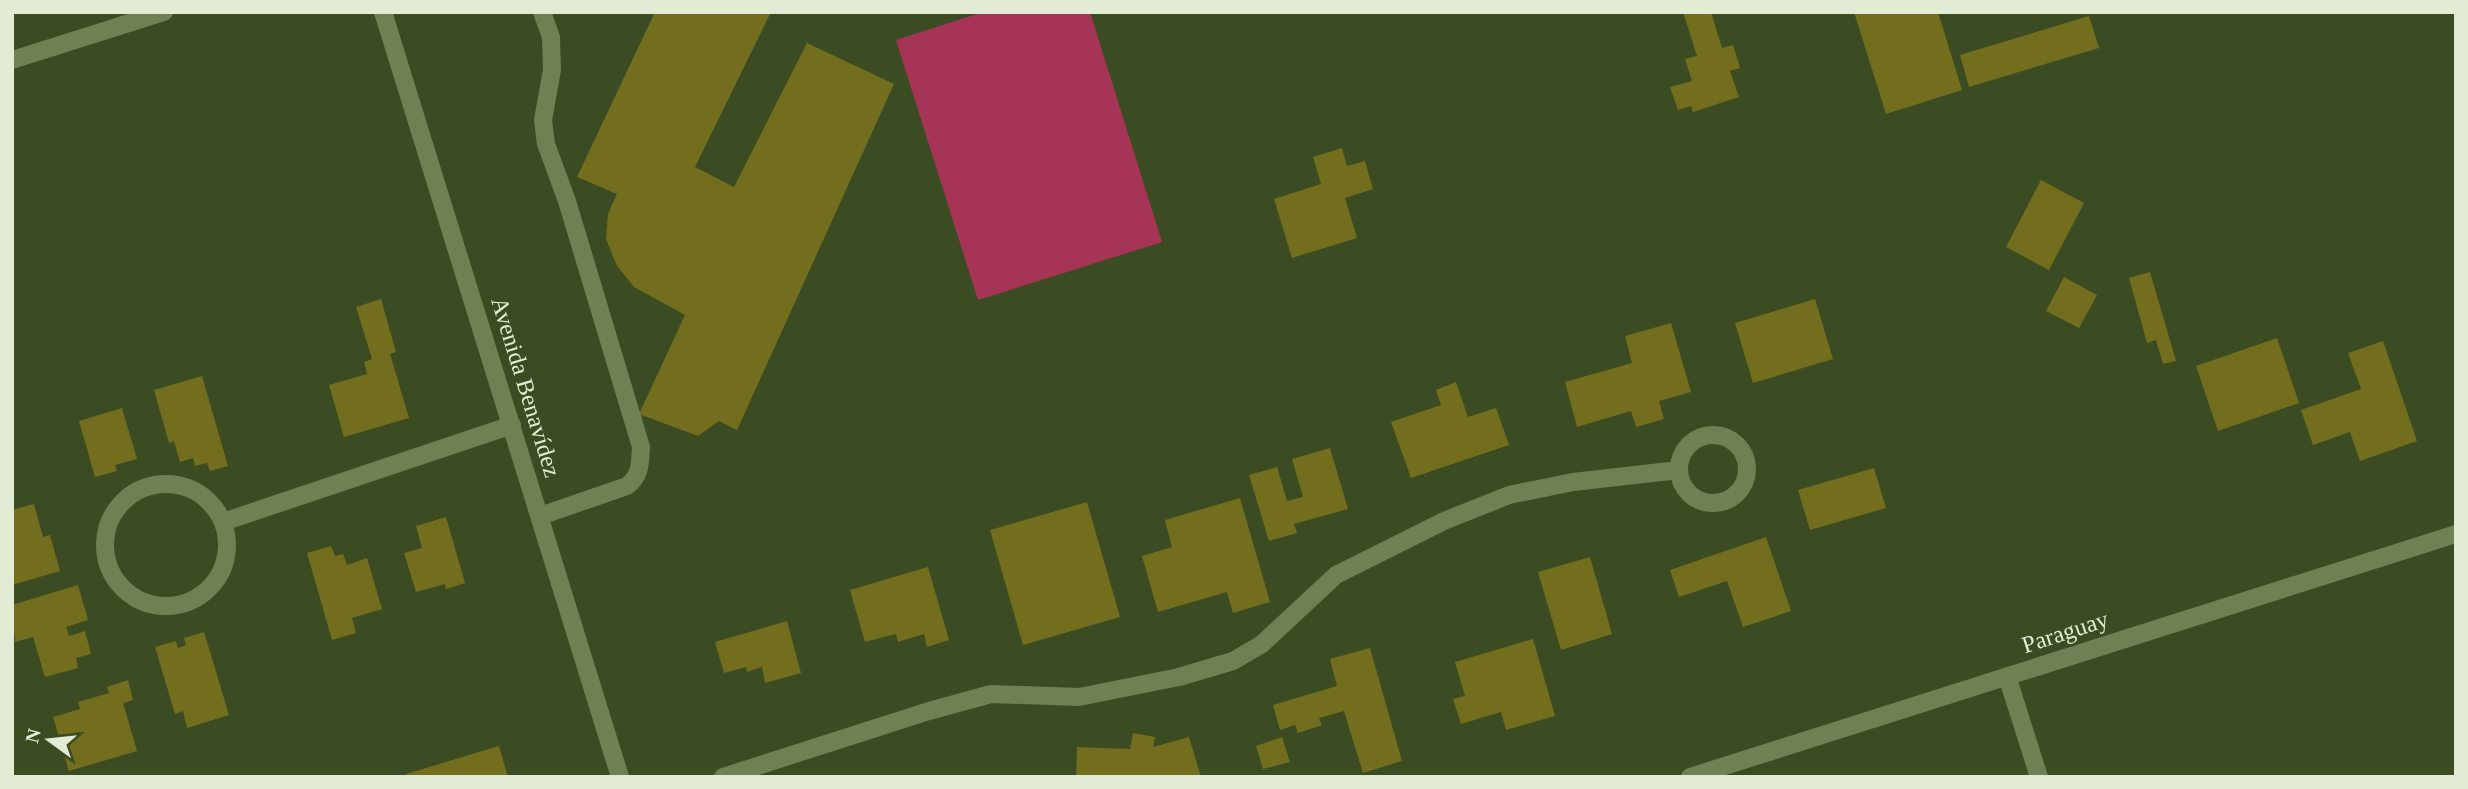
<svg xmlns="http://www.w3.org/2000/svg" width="2468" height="789" viewBox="0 0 2468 789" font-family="Georgia,serif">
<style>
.green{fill:#a53456}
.building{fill:#726e1e}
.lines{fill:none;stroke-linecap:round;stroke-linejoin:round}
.service{stroke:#6f8055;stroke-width:18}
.minor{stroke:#6f8055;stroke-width:18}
.secondary{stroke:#6f8055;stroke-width:18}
.labels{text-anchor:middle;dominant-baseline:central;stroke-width:6;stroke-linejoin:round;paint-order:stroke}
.street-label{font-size:24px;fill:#e2ecd4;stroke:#3c4c22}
</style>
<rect width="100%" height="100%" fill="#3c4c22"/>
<!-- green -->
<path class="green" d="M983,12H1090L1162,242L978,300L896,40Z"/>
<!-- building -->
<path class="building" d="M655,12H771L695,167L734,187L807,43L894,84L737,430L719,421L698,436L639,414L685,315L634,287L617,266L606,239L608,214L617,194L577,177Z
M1683,12H1711L1722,48L1733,45L1740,68L1730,71L1739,97L1693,112L1691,106L1678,110L1670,87L1692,81L1685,59L1697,56Z
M1854,12H1938L1962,90L1886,114Z
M2089,16L2099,48L1969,87L1960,55Z
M1342,148L1347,166L1365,161L1373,189L1345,198L1357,238L1292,258L1274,199L1321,184L1313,157Z
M2041,180L2084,203L2049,270L2006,247Z
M2150,272L2176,361L2163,364L2156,340L2147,343L2129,278Z
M2064,277L2097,295L2079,328L2046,311Z
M381,299L396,352L390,354L409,418L344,437L329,385L367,374L364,362L372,359L356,307Z
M1815,299L1833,359L1753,383L1735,323Z
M1671,323L1691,392L1659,401L1664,419L1636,427L1631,411L1577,427L1565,382L1632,363L1625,336Z
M2277,338L2299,403L2218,431L2196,366Z
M2383,341L2417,441L2360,461L2350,432L2313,445L2301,410L2361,389L2348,353Z
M202,376L228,466L210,471L207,463L195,466L193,458L180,462L174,441L169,443L154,390Z
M1456,382L1468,417L1496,408L1509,445L1411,478L1391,422L1441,405L1436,390Z
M122,408L137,459L115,465L117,471L95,477L79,421Z
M1330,448L1348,509L1294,524L1297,533L1269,541L1249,475L1277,467L1287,501L1303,497L1292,459Z
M1874,468L1886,508L1810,530L1798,490Z
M1240,498L1270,602L1233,613L1227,592L1158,612L1142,556L1172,547L1165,520Z
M1087,502L1120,617L1023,645L990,530Z
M34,504L43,537L50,535L60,571L12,585V510Z
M446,517L465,583L446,589L445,584L416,592L404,553L422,548L416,526Z
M1766,537L1791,611L1743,627L1727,581L1679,597L1670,570Z
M331,546L335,556L343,554L347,565L367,558L382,609L352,618L356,633L332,640L307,553Z
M1590,557L1612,634L1561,650L1538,572Z
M928,567L949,640L927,647L924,634L898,642L896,634L865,642L850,590Z
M78,585L88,620L66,627L69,636L85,631L91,654L76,658L78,668L45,677L33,637L15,642L12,605Z
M787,621L801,673L765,683L762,667L747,672L746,667L724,673L715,642Z
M204,632L229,715L187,728L183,711L175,714L155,647L176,641L178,648L186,645L184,638Z
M1533,639L1555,716L1506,730L1501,712L1461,724L1453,699L1465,696L1455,662Z
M1370,648L1402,761L1363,773L1344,711L1319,718L1322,725L1298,733L1295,725L1280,730L1273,705L1337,686L1330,659Z
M128,680L133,700L123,703L137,751L69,771L53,717L80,709L78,702L109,693L107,687Z
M1133,733L1155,737L1153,747L1189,737L1201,777H1076L1077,747L1130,749Z
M1282,737L1290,762L1263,769L1256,746Z
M499,746L508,777H407L406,774Z"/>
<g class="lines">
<!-- service -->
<path class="service" d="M540,516L627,486C641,475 640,463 641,447L567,201L546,144L543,120L552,70L551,37L542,12"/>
<!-- minor -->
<path class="minor" d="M12,60L164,12
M1679 469a34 34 0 1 1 68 0a34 34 0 1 1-68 0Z
M105 545a61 61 0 1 1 122 0a61 61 0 1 1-122 0Z
M223,522L512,425
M2007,676L2039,777
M723,777L929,711L991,694L1079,697L1179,677L1233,661L1262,644L1336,575L1444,521L1509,495L1573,482L1679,470
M1690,777L2456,534"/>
<!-- secondary -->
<path class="secondary" d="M383,12L620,777"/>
</g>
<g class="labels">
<!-- street labels -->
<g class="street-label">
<text transform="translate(526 387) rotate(73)">Avenida Benavídez</text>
<text transform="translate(2065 632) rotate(-18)">Paraguay</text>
</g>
</g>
<!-- border -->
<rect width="2468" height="789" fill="none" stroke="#e2ecd4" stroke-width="28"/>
<!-- north arrow -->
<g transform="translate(49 740) rotate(285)" stroke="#3c4c22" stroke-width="5" paint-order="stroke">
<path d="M0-5L12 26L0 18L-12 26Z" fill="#e2ecd4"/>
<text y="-10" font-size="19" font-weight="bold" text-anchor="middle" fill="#e2ecd4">N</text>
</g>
</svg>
